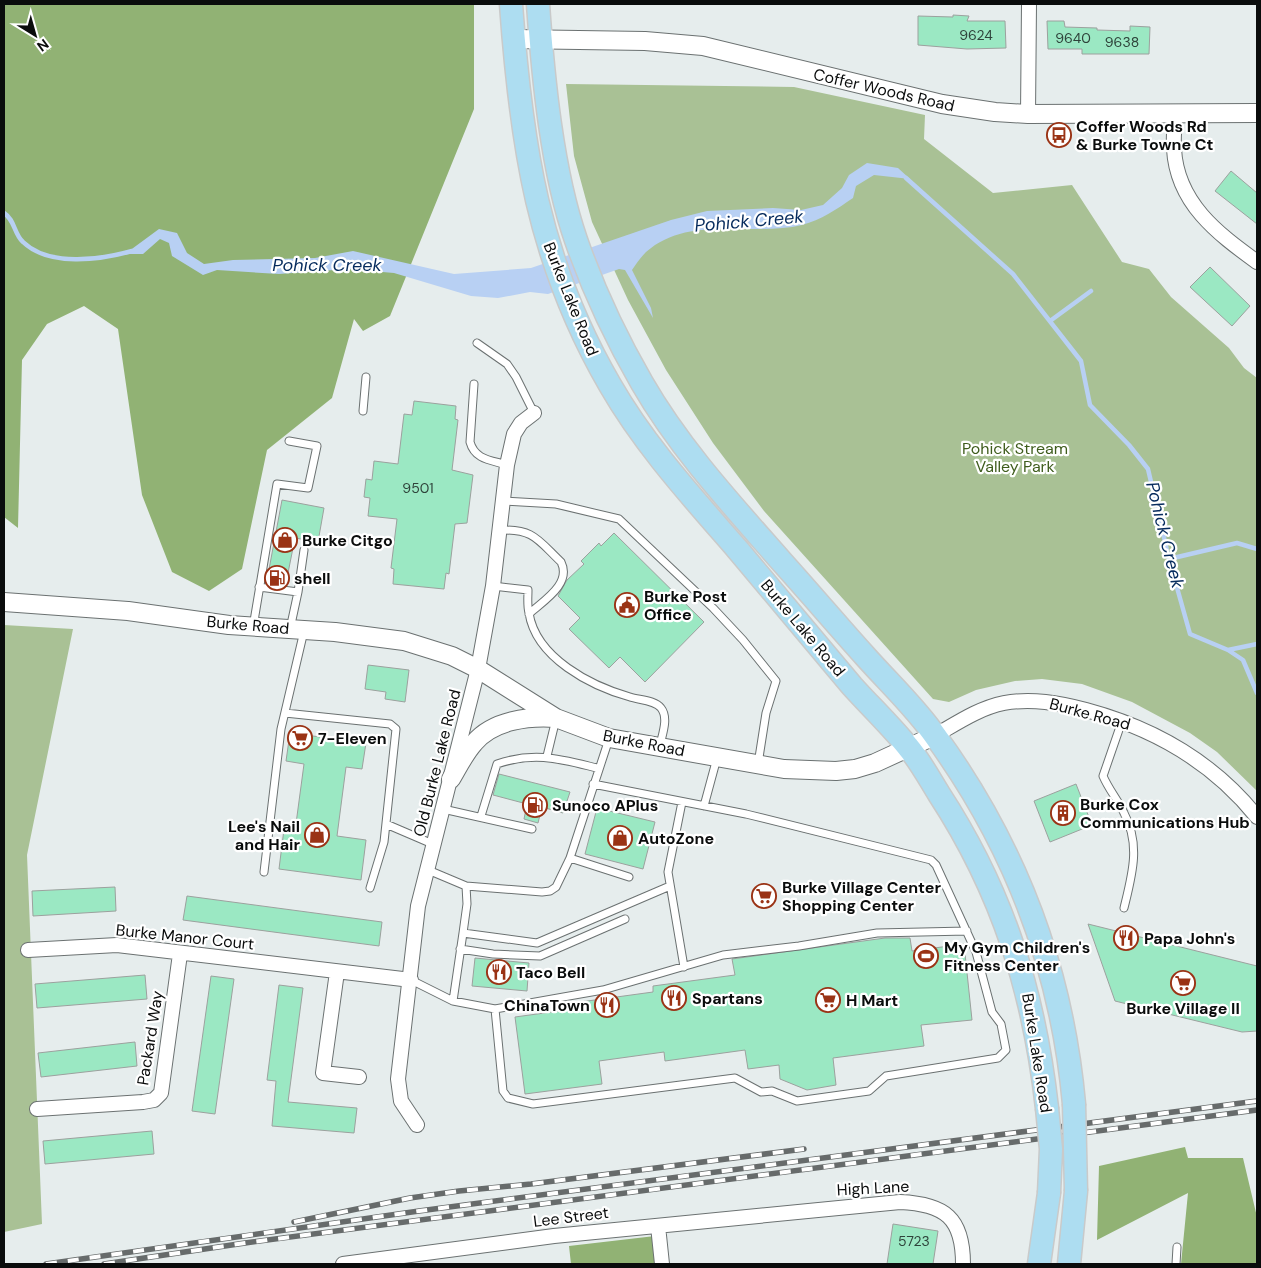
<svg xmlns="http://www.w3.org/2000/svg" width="1261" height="1268" viewBox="0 0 1261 1268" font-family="'DM Sans',sans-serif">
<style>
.green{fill:#a9c195}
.forest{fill:#91b274}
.water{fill:#b8d0f3}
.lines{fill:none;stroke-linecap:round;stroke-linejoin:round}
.stream{stroke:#b8d0f3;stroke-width:4.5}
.building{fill:#9be8c3;stroke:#9ca19e}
.service-casing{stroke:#6b7171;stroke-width:9}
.minor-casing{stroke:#6b7171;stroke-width:16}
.tertiary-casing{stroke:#6b7171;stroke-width:20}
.primary-casing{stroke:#c9caca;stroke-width:25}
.service{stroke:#fff;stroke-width:7}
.minor{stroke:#fff;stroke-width:14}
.tertiary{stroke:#fff;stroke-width:18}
.primary{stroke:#adddf1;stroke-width:22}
.rail-casing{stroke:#676b6b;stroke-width:5.5}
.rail{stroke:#fff;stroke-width:4;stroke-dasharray:11;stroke-linecap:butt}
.primary-bridge-casing{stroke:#c9caca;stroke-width:25;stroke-linecap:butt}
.primary-bridge{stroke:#adddf1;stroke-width:22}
.labels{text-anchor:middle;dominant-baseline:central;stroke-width:4.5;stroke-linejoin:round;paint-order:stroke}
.number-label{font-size:14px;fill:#2e433a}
.street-label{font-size:16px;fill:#0a0c0c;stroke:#fff}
.poi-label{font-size:16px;font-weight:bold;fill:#0a0c0c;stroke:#fff;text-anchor:start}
.park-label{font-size:16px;fill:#3e5c1c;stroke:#fff}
.water-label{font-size:18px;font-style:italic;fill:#062b5d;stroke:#fff}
</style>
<rect width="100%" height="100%" fill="#e6eded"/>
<!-- green -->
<path class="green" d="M566,84L794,87L925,115L924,139L993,193L1072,185L1122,262L1149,269L1171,297L1229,348L1244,368L1257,378V791L1217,752L1190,733L1132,702L1082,684L1042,679L1015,681L976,690L949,702L933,699L764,511L713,443L666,370L628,300L592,222L574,156Z
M4,625L73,629L27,855L42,1224L4,1232Z"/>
<!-- forest -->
<path class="forest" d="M4,4H474V109L390,316L363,331L354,319L332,398L267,450L242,569L209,591L172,572L142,495L118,329L84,306L47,324L22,360L18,528L4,517Z
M1185,1147L1188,1158H1243L1257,1217V1264H1181L1188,1193L1097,1240L1099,1166Z
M655,1236V1264H571L569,1246Z"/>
<!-- water -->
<path class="water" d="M867,163L898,168L910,179L874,175L856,186L853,198C837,209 821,220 802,225C752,237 689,214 646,252C641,257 636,264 632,270L651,308L653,318L625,270L619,269L548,294L530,292L498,298L471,296L394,273L348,269L279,274L217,270L203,275L172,256L169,243L160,239L143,254H125L159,229L177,233L187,253L204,264L233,260L315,258L353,251L454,274L531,268L671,220L707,211L773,208L801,210L823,205L842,188L849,175Z"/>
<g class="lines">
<!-- stream -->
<path class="stream" d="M906,178L1013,274L1081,361L1090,405L1129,445L1148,469L1169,559L1190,634L1228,650L1243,660L1257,693
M4,213C15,220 14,234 23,242C49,267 100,260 132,251
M1050,321L1091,291
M1169,559L1237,543L1257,549
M1228,650L1257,644"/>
</g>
<!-- building -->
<path class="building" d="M953,15L969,16L967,21H1005L1006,48L967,49L918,45V16L953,17Z
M1047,21H1064L1065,27L1097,28V30L1130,31V26L1150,27L1149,54H1082V49H1048Z
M1231,171L1257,193V224L1215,191Z
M1210,267L1250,306L1232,326L1190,287Z
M414,401L456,406L455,419L458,420L452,470L473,475L467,523L455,524L449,574L446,573L444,589L393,584L394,569L391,568L397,519L368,516L370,498L364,497L366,479L372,480L374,461L398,464L404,414L412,415Z
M282,500L324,508L318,542L295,538L286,583L267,580Z
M614,533L704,622L645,682L620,657L609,668L569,629L580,618L558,596L567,580L584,564L581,561L599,543L601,546Z
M368,665L409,670L405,702L385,699L386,692L365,689Z
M290,733L366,743L362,769L346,767L337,836L366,840L361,880L279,869L284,829L295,831L304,764L286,761Z
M499,774L570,792L563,813L542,807L538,823L524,819L527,804L493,795Z
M1076,784L1092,825L1050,842L1034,801Z
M597,808L655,822L643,869L585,854Z
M115,887L116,911L33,916L32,891Z
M187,896L382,922L379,946L183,920Z
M1088,924L1257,966V1031L1242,1032L1115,1001Z
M885,938H910L912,951L964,944L972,1020L921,1025L924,1046L833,1058L836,1085L807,1090L780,1079L779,1065L748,1069L745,1050L665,1061L664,1052L599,1061L602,1084L525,1094L515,1017L581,1008L580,1002L653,992V986L735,975L732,959Z
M475,958L529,963L527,991L472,986Z
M145,975L147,999L37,1008L35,984Z
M211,976L234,979L215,1114L192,1111Z
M279,985L303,988L288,1102L357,1108L354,1133L272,1126L276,1081L267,1080Z
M135,1042L137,1066L41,1077L38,1053Z
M152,1131L154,1154L45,1164L43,1141Z
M893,1224L938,1231L933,1264H887Z"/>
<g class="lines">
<defs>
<path id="service" d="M477,343L507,364L516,377L534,413
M474,384L470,442C475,460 491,460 507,465
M363,411L366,377
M503,501L556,504L619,519L713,608L743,640L776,681L766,713L758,764
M499,530C534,529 537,539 561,562C572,584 543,601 529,614
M493,586L528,590C528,597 527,606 529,613C536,658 591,686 630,697C639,700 655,700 661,708C669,718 662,735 660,745
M259,587L298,592
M253,627L277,484L308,488L317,446L289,441
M290,629L298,592L304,550
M285,713L390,724L396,729L384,842L370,888
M1122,721L1103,776C1109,790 1118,800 1124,813C1141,845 1132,875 1124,908
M547,756L556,719
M682,802L668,872L684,967
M704,806L717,758
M443,809L532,829
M481,816L497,764C535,751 560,759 597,768
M386,824L435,845
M570,858L629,877
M428,870L466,886L467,904L463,933
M264,872L281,729L304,631
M466,886L542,892L550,891L556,887L570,858L609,739
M460,949L493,954L540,956L625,919
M411,980L453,1001L495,1009L603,990L723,955L799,946L877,933L967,931
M453,1001L463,933L537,943L670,886
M495,1009L503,1091L508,1098L533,1104L735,1078L761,1092L772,1091L797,1101L869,1091L886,1076L998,1058L1006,1050L1001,1024L992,1012L976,952L936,865L931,860L746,814L593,784
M1176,1264L1177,1247"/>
<path id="minor" d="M1028,114L1029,4
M1175,114C1175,125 1173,137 1174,149C1177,203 1217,233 1257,262
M936,735C957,723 979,708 1004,703C1032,698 1059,703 1086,710C1153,728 1213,762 1257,817
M28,950L117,945L411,980
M337,972L323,1073L359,1077
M37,1109L143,1102L154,1100L161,1093L180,954
M417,1125L401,1101L398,1079L418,906L478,669L493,586L507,465L514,434L521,423L534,413
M658,1226L662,1264
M343,1264L554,1236L900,1202C945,1204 963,1218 963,1264"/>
<path id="tertiary" d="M513,39L645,41L703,46L942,104L995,112L1028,114L1257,113
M4,602L128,611L229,625L335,632L404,641L452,656L478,669L556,718L609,738L784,769L836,771L855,769L875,763L936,735
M451,779C458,767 465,753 474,743C493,720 529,716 556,718"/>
<path id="primary" d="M511,4C521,145 538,261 610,385C645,446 693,498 738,550C776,595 814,641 852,686C870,706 890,725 908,747C920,761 929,778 939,794C1003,892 1034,992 1047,1108
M538,4C543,77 552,171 576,240C593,289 616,338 642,383C680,449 732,505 782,562C810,593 837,625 865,656C889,683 916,708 936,737C1015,846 1062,970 1074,1104
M1039,1264L1049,1193
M1069,1264L1076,1191"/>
</defs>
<!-- service casing -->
<use href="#service" class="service-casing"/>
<!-- minor casing -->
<use href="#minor" class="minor-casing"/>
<!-- tertiary casing -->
<use href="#tertiary" class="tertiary-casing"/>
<!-- primary casing -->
<use href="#primary" class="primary-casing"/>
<!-- service -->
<use href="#service" class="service"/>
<!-- minor -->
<use href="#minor" class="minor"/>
<!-- tertiary -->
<use href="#tertiary" class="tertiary"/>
<!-- primary -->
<use href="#primary" class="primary"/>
<defs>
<path id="rail" d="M294,1222L410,1198L459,1191L531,1184L804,1149
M46,1264L419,1211L1257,1101
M104,1264L245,1243L1257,1110"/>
</defs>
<!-- rail casing -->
<use href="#rail" class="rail-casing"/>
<!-- rail -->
<use href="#rail" class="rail"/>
<defs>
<path id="primary-bridge" d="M1074,1104L1076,1191
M1047,1108L1051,1149L1049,1193"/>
</defs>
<!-- primary-bridge casing -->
<use href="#primary-bridge" class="primary-bridge-casing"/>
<!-- primary-bridge -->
<use href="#primary-bridge" class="primary-bridge"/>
</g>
<!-- icons -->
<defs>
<symbol id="bus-ring" viewBox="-11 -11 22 22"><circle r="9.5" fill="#fff" stroke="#9a3315" stroke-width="1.5"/><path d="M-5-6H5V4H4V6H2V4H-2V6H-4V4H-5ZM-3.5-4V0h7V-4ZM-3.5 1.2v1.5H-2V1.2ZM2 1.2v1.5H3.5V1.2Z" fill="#9a3315"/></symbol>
<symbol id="shop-ring" viewBox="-11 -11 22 22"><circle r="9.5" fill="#fff" stroke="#9a3315" stroke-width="1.5"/><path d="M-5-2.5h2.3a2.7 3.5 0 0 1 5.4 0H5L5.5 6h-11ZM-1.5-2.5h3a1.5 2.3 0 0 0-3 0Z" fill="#9a3315"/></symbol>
<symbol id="fuel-ring" viewBox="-11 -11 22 22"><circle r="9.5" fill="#fff" stroke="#9a3315" stroke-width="1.5"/><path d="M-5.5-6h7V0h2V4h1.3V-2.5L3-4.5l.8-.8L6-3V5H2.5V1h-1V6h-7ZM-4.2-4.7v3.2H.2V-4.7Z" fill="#9a3315"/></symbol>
<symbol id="civic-ring" viewBox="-11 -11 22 22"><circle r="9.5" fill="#fff" stroke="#9a3315" stroke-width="1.5"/><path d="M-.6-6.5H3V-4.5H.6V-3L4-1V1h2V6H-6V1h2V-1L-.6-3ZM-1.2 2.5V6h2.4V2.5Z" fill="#9a3315"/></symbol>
<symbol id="supermarket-ring" viewBox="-11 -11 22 22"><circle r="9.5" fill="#fff" stroke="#9a3315" stroke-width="1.5"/><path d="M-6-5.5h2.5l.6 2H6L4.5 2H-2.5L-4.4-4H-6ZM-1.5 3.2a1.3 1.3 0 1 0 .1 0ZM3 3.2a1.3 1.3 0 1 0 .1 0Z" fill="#9a3315"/></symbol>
<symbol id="building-ring" viewBox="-11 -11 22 22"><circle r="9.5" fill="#fff" stroke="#9a3315" stroke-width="1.5"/><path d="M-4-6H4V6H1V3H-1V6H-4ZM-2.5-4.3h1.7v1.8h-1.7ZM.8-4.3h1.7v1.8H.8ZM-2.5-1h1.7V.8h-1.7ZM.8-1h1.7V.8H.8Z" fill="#9a3315"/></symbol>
<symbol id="restaurant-ring" viewBox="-11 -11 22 22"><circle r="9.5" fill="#fff" stroke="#9a3315" stroke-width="1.5"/><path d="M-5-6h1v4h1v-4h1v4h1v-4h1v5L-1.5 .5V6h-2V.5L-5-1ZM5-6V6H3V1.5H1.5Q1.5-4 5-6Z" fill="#9a3315"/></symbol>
<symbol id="stadium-ring" viewBox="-11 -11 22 22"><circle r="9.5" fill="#fff" stroke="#9a3315" stroke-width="1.5"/><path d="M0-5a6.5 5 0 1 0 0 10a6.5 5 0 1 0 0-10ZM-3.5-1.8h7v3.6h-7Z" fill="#9a3315"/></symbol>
</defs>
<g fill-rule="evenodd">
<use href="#bus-ring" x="1045" y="121" width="28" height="28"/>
<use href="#shop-ring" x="271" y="526" width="28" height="28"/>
<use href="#fuel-ring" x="263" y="564" width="28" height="28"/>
<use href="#civic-ring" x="613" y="591" width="28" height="28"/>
<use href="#supermarket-ring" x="286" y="724" width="28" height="28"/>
<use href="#fuel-ring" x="521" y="791" width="28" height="28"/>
<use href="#building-ring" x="1049" y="799" width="28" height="28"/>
<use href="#shop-ring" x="303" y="821" width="28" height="28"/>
<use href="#shop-ring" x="606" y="824" width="28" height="28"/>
<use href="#supermarket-ring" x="750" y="882" width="28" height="28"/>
<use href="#restaurant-ring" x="1112" y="924" width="28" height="28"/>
<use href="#stadium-ring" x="912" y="942" width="28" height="28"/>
<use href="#restaurant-ring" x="485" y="958" width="28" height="28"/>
<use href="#supermarket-ring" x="1169" y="969" width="28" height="28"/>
<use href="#restaurant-ring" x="660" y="984" width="28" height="28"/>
<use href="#supermarket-ring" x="814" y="986" width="28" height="28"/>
<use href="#restaurant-ring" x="593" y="991" width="28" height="28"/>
</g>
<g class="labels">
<!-- number labels -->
<g class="number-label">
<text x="976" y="35">9624</text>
<text x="1073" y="38">9640</text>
<text x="1122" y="42">9638</text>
<text x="418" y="488">9501</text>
<text x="914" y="1241">5723</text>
</g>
<!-- street labels -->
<g class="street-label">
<text transform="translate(884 90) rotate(13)">Coffer Woods Road</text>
<text transform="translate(571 299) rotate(68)">Burke Lake Road</text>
<text transform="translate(248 625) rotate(5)">Burke Road</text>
<text transform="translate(803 628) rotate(50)">Burke Lake Road</text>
<text transform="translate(1090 714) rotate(15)">Burke Road</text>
<text transform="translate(644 743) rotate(11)">Burke Road</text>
<text transform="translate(437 763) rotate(-76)">Old Burke Lake Road</text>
<text transform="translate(185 937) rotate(6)">Burke Manor Court</text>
<text transform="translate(150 1038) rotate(-81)">Packard Way</text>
<text transform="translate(1037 1053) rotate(81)">Burke Lake Road</text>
<text transform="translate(873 1188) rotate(-3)">High Lane</text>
<text transform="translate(571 1217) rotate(-7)">Lee Street</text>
</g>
<!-- poi labels -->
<g class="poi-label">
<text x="1076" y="126">Coffer Woods Rd<tspan x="1076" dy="18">&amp; Burke Towne Ct</tspan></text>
<text x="302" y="540">Burke Citgo</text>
<text x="294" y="578">shell</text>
<text x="644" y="596">Burke Post<tspan x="644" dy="18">Office</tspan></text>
<text x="318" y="738">7-Eleven</text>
<text x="1080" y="804">Burke Cox<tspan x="1080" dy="18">Communications Hub</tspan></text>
<text x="552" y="805">Sunoco APlus</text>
<text x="300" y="826" text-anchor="end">Lee's Nail<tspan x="300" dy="18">and Hair</tspan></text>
<text x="638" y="838">AutoZone</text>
<text x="782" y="887">Burke Village Center<tspan x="782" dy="18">Shopping Center</tspan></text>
<text x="1144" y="938">Papa John's</text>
<text x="944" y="947">My Gym Children's<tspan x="944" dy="18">Fitness Center</tspan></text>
<text x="516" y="972">Taco Bell</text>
<text x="692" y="998">Spartans</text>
<text x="846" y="1000">H Mart</text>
<text x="590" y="1005" text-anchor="end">ChinaTown</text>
<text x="1183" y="1008" text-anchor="middle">Burke Village II</text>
</g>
<!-- park labels -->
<g class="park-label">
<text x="1015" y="448">Pohick Stream<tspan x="1015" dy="18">Valley Park</tspan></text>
</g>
<!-- water labels -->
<g class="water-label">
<text transform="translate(749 221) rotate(-5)">Pohick Creek</text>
<text x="327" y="265">Pohick Creek</text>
<text transform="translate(1165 535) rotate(76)">Pohick Creek</text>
</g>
</g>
<!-- border -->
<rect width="1261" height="1268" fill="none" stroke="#0a0c0c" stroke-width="10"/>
<!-- north arrow -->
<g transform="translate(35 35) rotate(143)" stroke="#ffffff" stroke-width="4" paint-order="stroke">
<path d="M0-4L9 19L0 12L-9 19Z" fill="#0a0c0c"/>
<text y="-8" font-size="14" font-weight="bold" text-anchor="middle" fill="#0a0c0c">N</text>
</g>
</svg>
